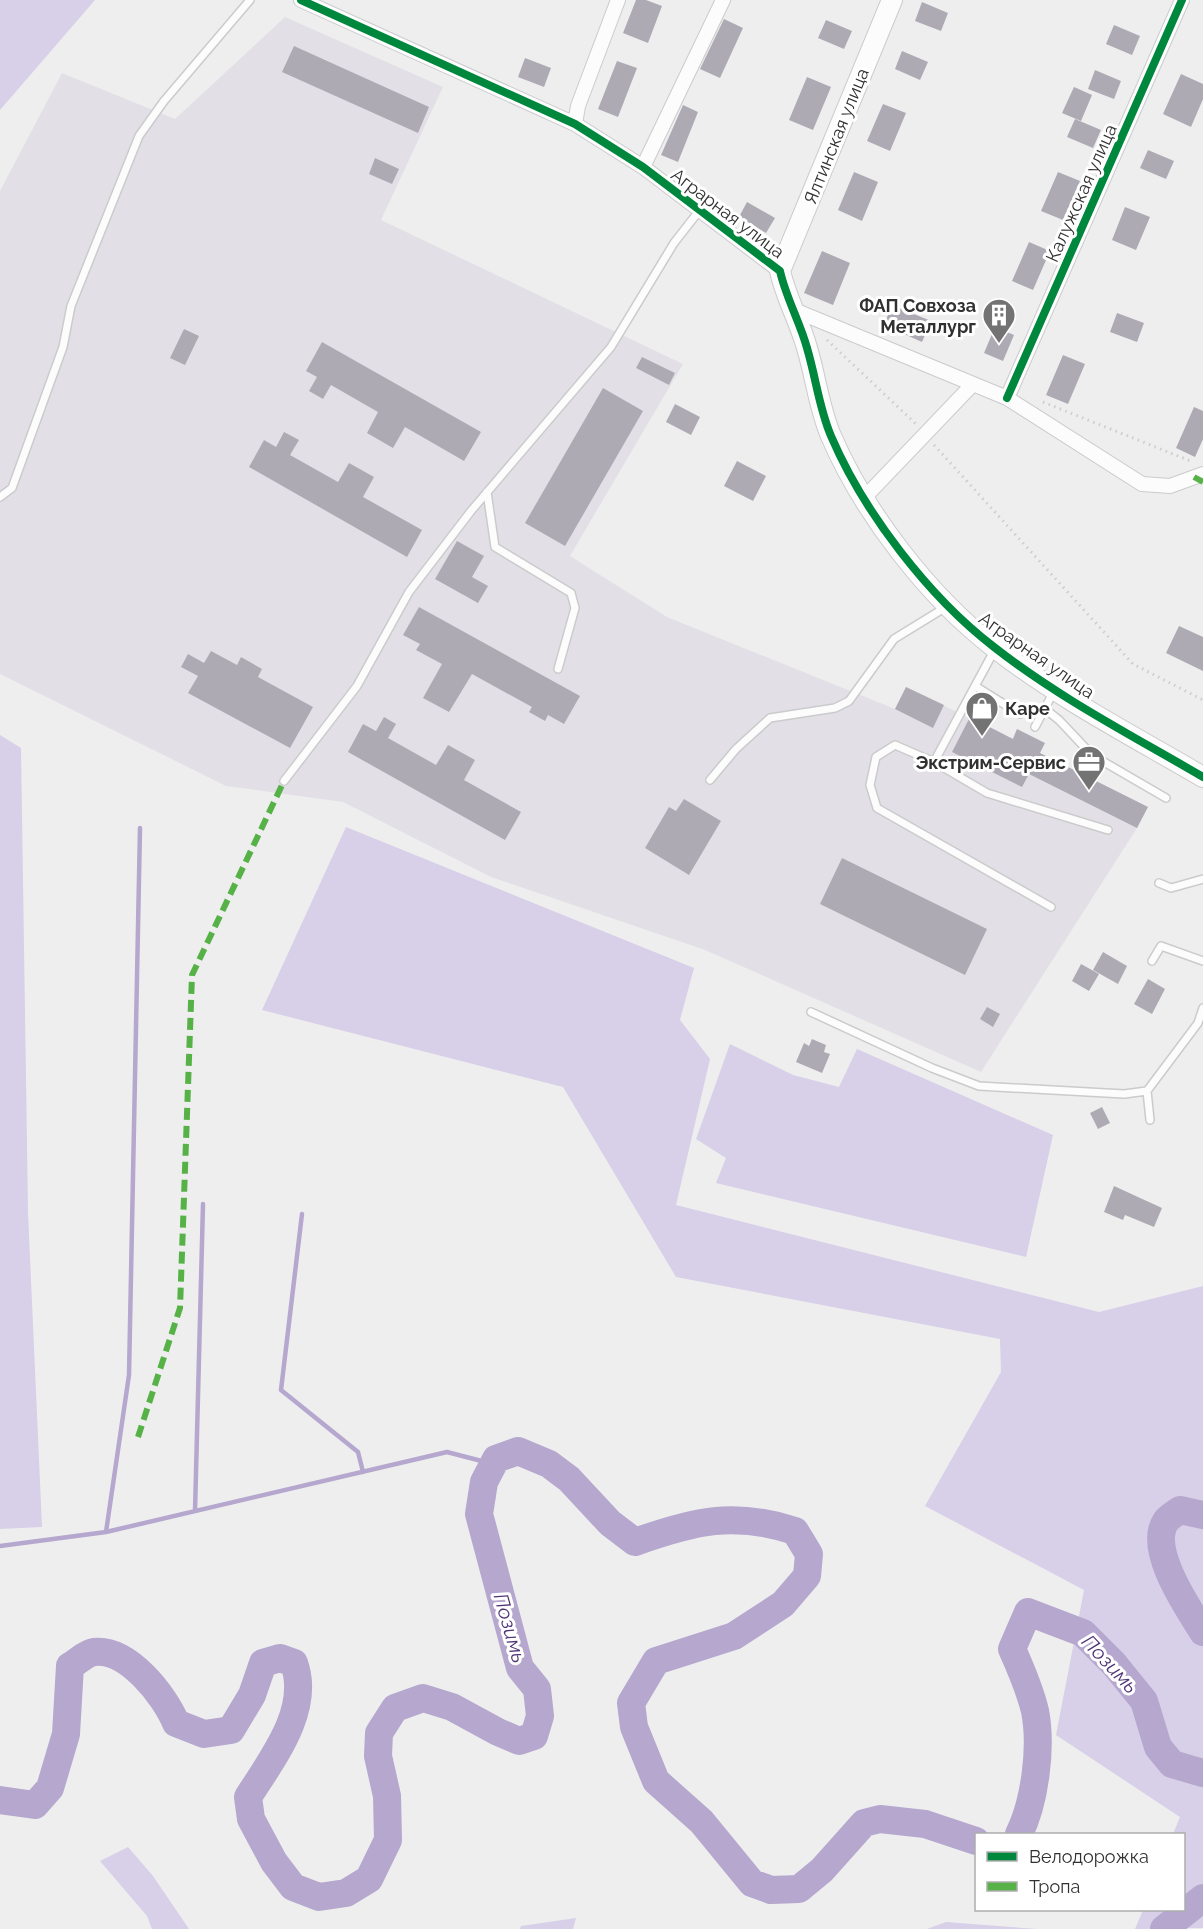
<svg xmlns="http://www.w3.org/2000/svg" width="1203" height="1929" viewBox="0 0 1203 1929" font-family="Raleway,sans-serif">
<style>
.built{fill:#e2e0e6}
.green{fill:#d8cfe8}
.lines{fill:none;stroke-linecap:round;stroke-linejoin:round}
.stream{stroke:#b5a7cd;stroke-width:4.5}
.river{stroke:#b5a7cd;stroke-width:28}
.building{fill:#aeaab4}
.lane-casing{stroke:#cbcbcc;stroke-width:10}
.street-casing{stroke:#cbcbcc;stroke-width:16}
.secondary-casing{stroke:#cbcbcc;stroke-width:22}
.path{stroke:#cecdce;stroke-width:3;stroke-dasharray:1.5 4.5;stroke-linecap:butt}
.lane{stroke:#fcfcfd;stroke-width:7}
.street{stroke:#fcfcfd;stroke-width:14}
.secondary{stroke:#fcfcfd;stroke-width:20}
.quiet{stroke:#56b246;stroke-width:6;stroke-dasharray:12 6;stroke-linecap:butt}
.cycleway-casing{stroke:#fff;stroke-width:11}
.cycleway{stroke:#00873e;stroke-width:8}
.labels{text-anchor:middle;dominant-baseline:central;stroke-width:6;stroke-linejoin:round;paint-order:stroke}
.street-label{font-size:18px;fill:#313132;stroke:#fff}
.poi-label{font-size:18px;font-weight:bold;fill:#313132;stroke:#fff;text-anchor:end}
.water-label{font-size:20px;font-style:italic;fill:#4f3375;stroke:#fff}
</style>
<rect width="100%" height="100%" fill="#eeeeef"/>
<!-- built -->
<path class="built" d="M285,17L443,87L381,220L683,364L570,556L667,617L895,709L906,687L1012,739L1017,729L1040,753L1148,807L1137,828L981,1072L705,950L491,877L343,802L226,786L0,674V191L62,73L175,119Z"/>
<!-- green -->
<path class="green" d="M0,0H95L0,110Z
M0,735L21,748L28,1212L42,1527L0,1529Z
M346,827L694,968L680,1020L710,1059L676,1205L1099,1312L1203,1286V1928L1135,1929L1143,1910H1184V1834H1173L1180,1817L1056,1735L1084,1590L925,1506L1001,1372L1000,1339L676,1277L563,1087L262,1010Z
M730,1044L793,1075L839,1087L857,1049L1053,1135L1026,1257L716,1183L726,1158L696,1139Z
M128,1847L153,1876L189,1929H152L147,1916L100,1861Z
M576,1918L573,1929H520L521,1926Z
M946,1922L1037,1929H927Z"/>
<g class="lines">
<!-- stream -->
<path class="stream" d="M302,1214L281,1390L358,1452L363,1472
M195,1511L203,1204
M106,1532L447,1452L493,1464
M0,1546L106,1532L129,1375L140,828"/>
<!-- river -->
<path class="river" d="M1203,1515L1180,1510C1176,1513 1169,1517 1166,1521C1147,1549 1188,1608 1203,1632
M0,1800L35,1805L50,1788L66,1734L70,1666C77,1662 86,1653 94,1652C128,1648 165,1696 176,1723L204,1734L231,1730L252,1695L263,1663L280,1658L294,1663C311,1710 272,1759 248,1797L251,1819L274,1862L293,1887L319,1897L346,1893L369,1879L388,1840L387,1796L378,1756L379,1733L395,1708L423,1698L452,1707L498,1732L519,1741L534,1736L540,1716L537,1689L520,1668L479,1514L484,1482L496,1459L518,1451L549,1464L569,1479L610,1523L635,1542C694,1521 734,1511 795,1531L809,1554L807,1576L783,1604L734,1636L656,1661L631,1703L634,1727L656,1781L702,1822L752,1883L771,1890L799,1889L822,1870L864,1823L880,1819L925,1824L976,1841
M1019,1834C1035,1802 1042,1747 1035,1711C1030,1690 1021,1669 1012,1649L1028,1612L1083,1633L1114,1664L1144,1701L1158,1747L1172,1764L1203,1773
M1164,1929L1203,1898"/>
</g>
<!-- building -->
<path class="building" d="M636,0H646L662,6L648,43L623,33Z
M922,2L948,13L941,31L915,21Z
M724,19L743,28L720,78L700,69Z
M826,20L852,31L844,49L818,38Z
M1114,25L1140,36L1132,55L1106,44Z
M294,46L429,107L418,133L282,72Z
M902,51L928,62L920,80L895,69Z
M525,58L551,68L544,87L518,77Z
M617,61L637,68L618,117L598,109Z
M1095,70L1121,81L1114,99L1088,89Z
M1181,74L1203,84V99L1191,127L1163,114Z
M807,77L831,87L813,130L789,120Z
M1074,87L1092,95L1081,121L1062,113Z
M883,104L906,113L890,151L867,141Z
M683,105L698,112L678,162L661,155Z
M1075,119L1101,130L1093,148L1067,137Z
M1148,150L1174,161L1166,179L1140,168Z
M375,158L399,169L392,184L369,174Z
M854,172L878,182L862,221L838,210Z
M1058,172L1080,181L1063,220L1041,211Z
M747,202L775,218L766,233L739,217Z
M1125,207L1150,217L1136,250L1112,240Z
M1029,242L1050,251L1033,290L1012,281Z
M822,251L850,263L833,305L804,293Z
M892,305L931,321L922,342L884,325Z
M1117,313L1144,323L1137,342L1110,332Z
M995,327L1014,335L1003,361L984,353Z
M184,329L199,336L185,365L170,358Z
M322,342L481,432L464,461L405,427L393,448L367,433L378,412L331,385L323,399L309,391L317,377L306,371Z
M1063,355L1085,364L1068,404L1046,395Z
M642,357L675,373L669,385L636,368Z
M603,388L643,411L565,546L525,523Z
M675,404L700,417L691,435L666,422Z
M1194,407L1203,411V439L1195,457L1176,448Z
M284,432L299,440L290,455L338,482L349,463L374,477L363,497L422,530L407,557L249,467L264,440L276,447Z
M737,461L766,476L753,501L724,486Z
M457,541L484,556L472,577L488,586L478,603L435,579Z
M419,607L580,696L564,724L548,715L545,721L529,712L532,707L472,674L449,712L423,698L442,664L416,650L420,644L403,635Z
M1179,626L1203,637V671L1166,653Z
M211,651L237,665L241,657L262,669L258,677L313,707L290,748L188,693L198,676L181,667L188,654L204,663Z
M906,687L944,705L933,728L895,709Z
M384,717L396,724L388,738L436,765L448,745L475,760L464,780L521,812L505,840L348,752L363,724L376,731Z
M970,717L1013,739L1017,729L1045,743L1040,753L1148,807L1137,828L1029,774L1022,787L952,752Z
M684,799L721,821L689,875L645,848L669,807L676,811Z
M842,858L987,929L965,975L820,904Z
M1103,952L1127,966L1118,984L1093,970Z
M1081,964L1099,974L1089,991L1072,981Z
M1148,979L1165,989L1152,1014L1134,1004Z
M987,1007L1000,1014L993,1027L980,1019Z
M812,1039L826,1045L824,1052L830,1054L822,1073L796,1062L804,1043L809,1046Z
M1102,1107L1110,1123L1098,1129L1090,1113Z
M1114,1186L1162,1208L1154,1227L1125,1215L1123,1220L1104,1212Z"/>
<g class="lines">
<defs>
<path id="lane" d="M487,492L495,547L571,593L575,608L558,669
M0,497L12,488L63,347L71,306L139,136L164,101L250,0
M975,686L1020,714
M1045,709L1059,720L1092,755L1166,798
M1035,727L1054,691
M934,762L994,651
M710,780L736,749L770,718L835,708L849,701L894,639L946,607
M284,781L357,686L409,592L471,511L611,347L674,243L699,211
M1159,883L1171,888L1203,879
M1051,907L877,808L870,785L876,757L895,745L934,762L987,793L1108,830
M1152,961L1161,946L1203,961
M811,1012L932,1068L979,1086L1124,1094L1147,1091L1198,1023L1203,1008
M1147,1091L1150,1120"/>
<path id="street" d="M301,0L575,124L643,167L780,271
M575,124L578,106L618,0
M643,167L723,0
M794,310L1007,398L1142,484L1170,486L1203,474
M1007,398L1182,0
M865,497L973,384"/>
<path id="secondary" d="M892,0L780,271C786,298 800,322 807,348C816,378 819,408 831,436C864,513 929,597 994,647C1059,698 1133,736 1203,777"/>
</defs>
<!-- lane casing -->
<use href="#lane" class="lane-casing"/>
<!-- street casing -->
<use href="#street" class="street-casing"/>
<!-- secondary casing -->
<use href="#secondary" class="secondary-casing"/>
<!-- path -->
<path class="path" d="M827,340L916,424
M1043,402L1193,462
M934,445L1133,664L1203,700"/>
<!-- lane -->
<use href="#lane" class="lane"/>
<!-- street -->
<use href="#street" class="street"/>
<!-- secondary -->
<use href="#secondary" class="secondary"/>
<!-- quiet -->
<path class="quiet" d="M1194,477L1203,482
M138,1437L180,1308L192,975L284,781"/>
<defs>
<path id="cycleway" d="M301,0L575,124L643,167L780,271C786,298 800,322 807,348C816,378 819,408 831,436C864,513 929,597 994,647C1059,698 1133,736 1203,777
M1007,398L1182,0"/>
</defs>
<!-- cycleway casing -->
<use href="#cycleway" class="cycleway-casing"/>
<!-- cycleway -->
<use href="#cycleway" class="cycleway"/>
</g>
<!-- icons -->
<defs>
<symbol id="building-pin" viewBox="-11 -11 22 30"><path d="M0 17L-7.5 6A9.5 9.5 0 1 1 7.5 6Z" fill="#737374" stroke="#fff"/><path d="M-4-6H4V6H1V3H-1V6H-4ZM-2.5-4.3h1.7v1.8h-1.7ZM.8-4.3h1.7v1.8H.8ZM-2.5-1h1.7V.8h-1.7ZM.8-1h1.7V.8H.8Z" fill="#fff"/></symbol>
<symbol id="shop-pin" viewBox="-11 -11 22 30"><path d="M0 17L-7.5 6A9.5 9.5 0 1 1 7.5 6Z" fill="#737374" stroke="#fff"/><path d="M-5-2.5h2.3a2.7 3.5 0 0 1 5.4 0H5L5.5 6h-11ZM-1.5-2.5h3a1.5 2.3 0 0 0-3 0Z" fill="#fff"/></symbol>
<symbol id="office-pin" viewBox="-11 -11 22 30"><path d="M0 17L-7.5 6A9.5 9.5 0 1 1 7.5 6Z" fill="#737374" stroke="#fff"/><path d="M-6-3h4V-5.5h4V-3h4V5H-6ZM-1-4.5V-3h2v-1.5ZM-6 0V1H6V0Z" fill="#fff"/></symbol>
</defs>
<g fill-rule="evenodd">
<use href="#building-pin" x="980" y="296" width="38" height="52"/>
<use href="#shop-pin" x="963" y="689" width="38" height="52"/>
<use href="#office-pin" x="1070" y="743" width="38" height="52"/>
</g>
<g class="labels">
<!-- street labels -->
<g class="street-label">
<text transform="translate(836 136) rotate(-68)">Ялтинская улица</text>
<text transform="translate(1081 193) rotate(-66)">Калужская улица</text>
<text transform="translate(728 213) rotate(37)">Аграрная улица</text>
<text transform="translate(1037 655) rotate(35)">Аграрная улица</text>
</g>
<!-- poi labels -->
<g class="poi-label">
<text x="976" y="305">ФАП Совхоза<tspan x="976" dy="21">Металлург</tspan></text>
<text x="1005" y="708" text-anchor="start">Каре</text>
<text x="1066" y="762">Экстрим-Сервис</text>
</g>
<!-- water labels -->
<g class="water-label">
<text transform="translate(510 1628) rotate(74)">Позимь</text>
<text transform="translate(1110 1664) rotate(47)">Позимь</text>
</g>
</g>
<!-- legend -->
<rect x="975" y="1833" width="210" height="78" fill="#ffffff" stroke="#adadad" stroke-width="1.5"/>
<rect x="987" y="1852" width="30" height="9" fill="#00873e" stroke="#adadad" stroke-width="1.5"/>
<text x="1029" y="1863" font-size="18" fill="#313132">Велодорожка</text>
<rect x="987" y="1882" width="30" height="9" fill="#56b246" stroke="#adadad" stroke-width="1.5"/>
<text x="1029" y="1893" font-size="18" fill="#313132">Тропа</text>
</svg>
